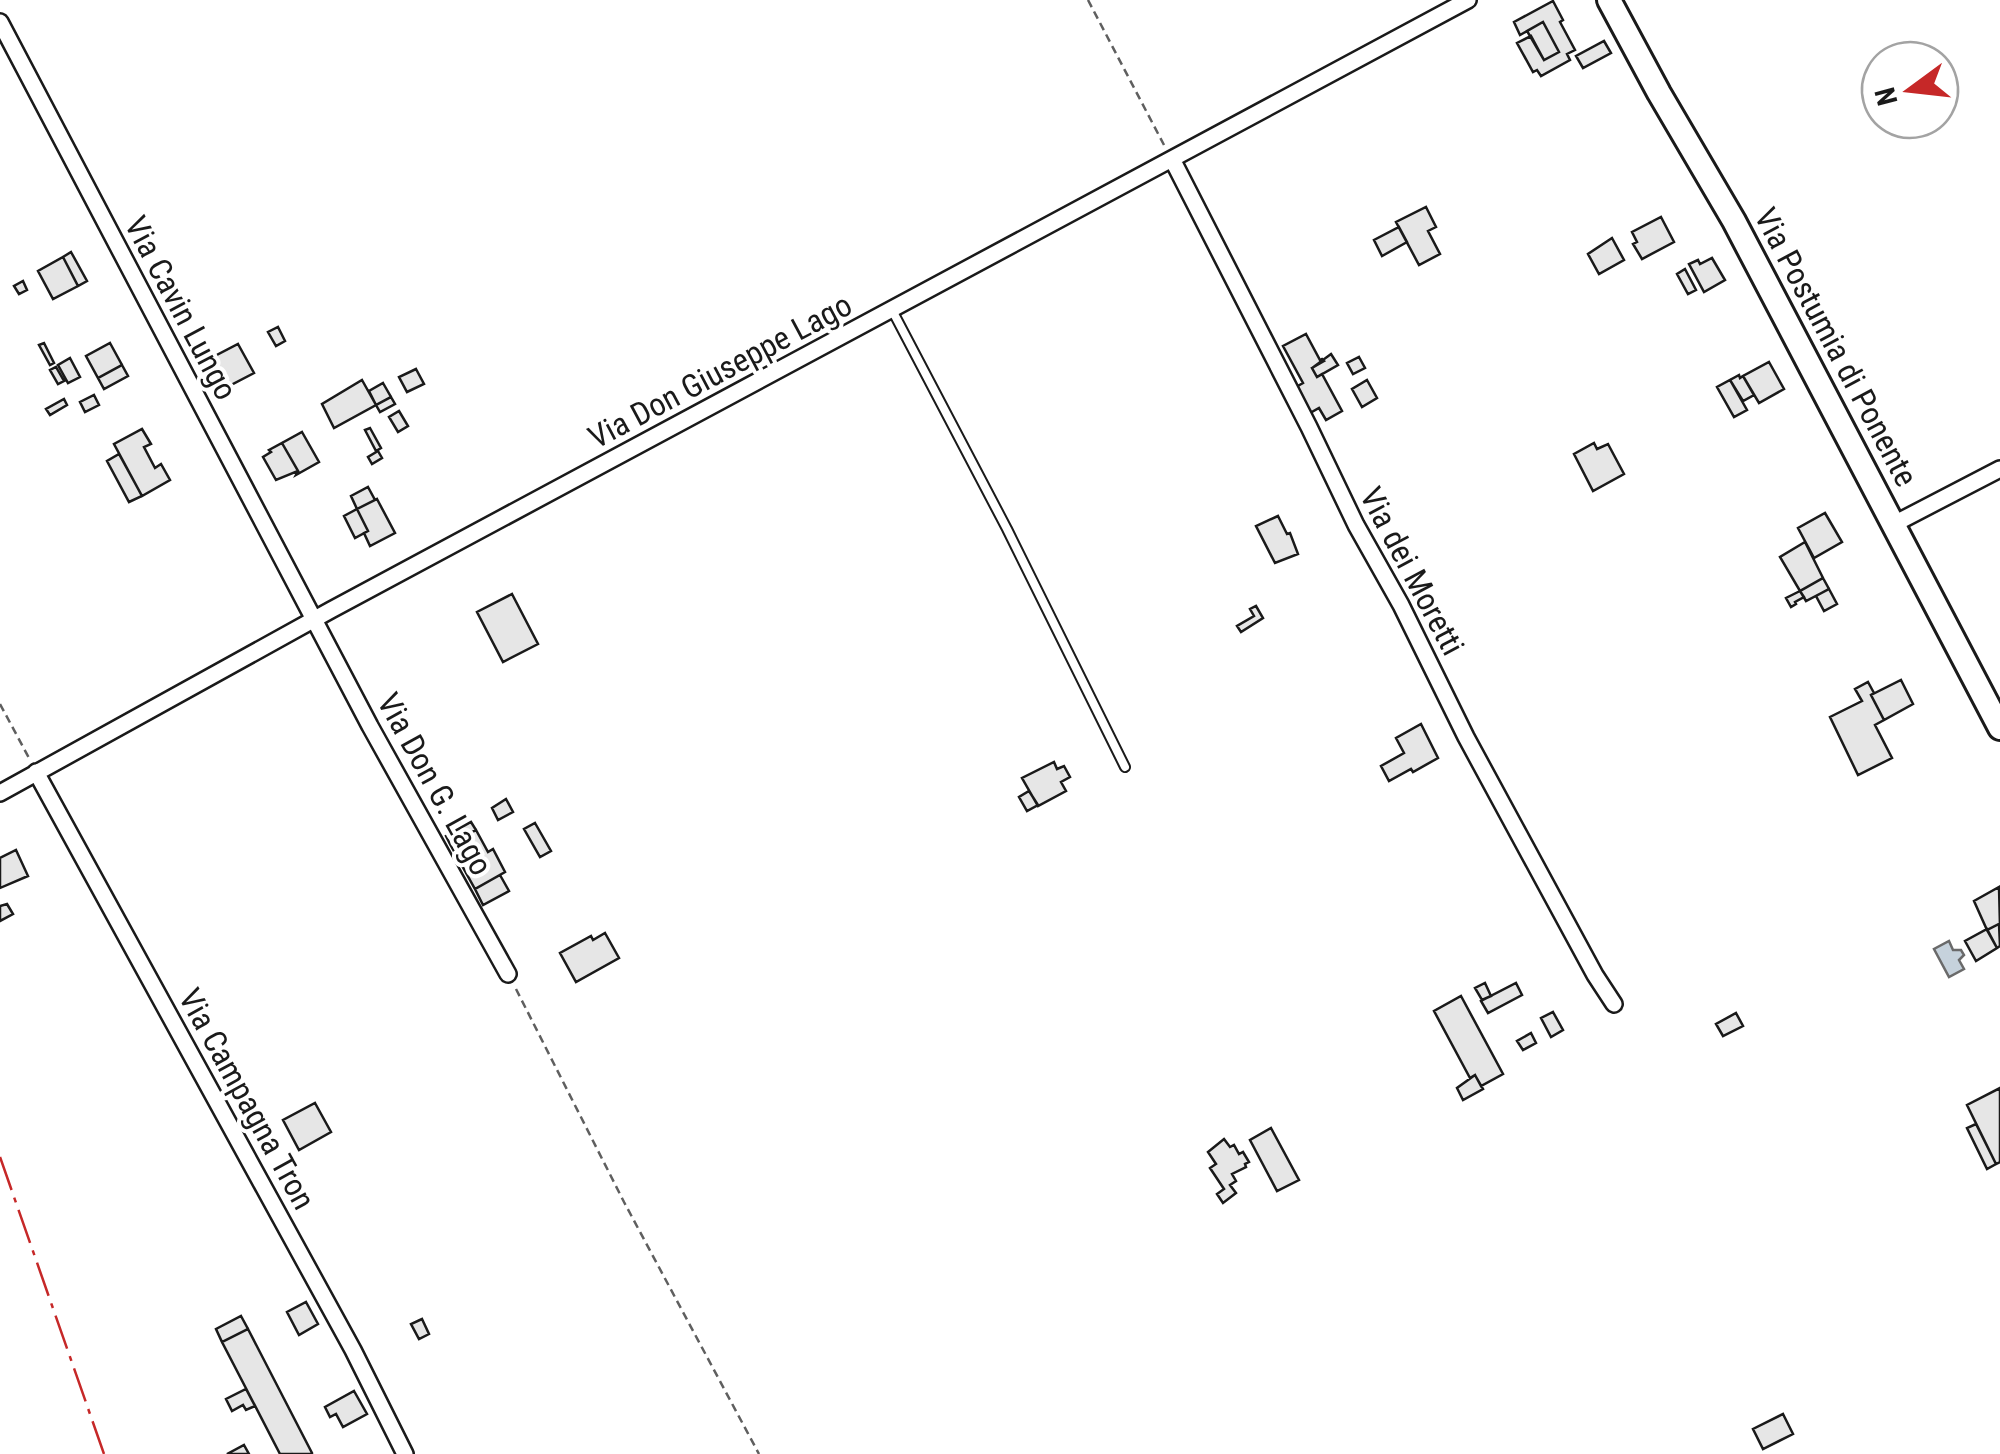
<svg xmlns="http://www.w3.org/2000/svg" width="2000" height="1454" viewBox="0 0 2000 1454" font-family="'Roboto Condensed',sans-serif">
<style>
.water{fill:#c6d2dc;stroke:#6a6a6a;stroke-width:2.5}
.building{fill:#e6e6e6;stroke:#1a1a1a;stroke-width:2.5}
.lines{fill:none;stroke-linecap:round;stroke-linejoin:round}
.service-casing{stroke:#1a1a1a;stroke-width:12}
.minor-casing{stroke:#1a1a1a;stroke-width:20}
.secondary-casing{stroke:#1a1a1a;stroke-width:28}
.path{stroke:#5f5f5f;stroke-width:2.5;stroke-dasharray:8 5;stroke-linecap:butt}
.service{stroke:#fff;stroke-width:8}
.minor{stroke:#fff;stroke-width:15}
.secondary{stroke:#fff;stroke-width:22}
.power{stroke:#c62828;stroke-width:2.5;stroke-dasharray:35 8 5 8;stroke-linecap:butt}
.labels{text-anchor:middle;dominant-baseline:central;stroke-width:8;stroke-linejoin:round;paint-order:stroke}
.street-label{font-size:32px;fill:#1a1a1a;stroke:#fff}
</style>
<rect width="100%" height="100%" fill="#fff"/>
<!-- water -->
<path class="water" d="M1949,941L1953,950H1961L1964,955L1959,960L1964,969L1949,977L1934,949Z"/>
<!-- building -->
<path class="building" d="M1553,1L1563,20L1560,22L1575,50L1567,54L1570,60L1541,76L1537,70L1533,72L1517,43L1531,36L1544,60L1559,52L1543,22L1520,35L1514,22Z
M1543,22L1559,52L1544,60L1527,31Z
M1604,41L1611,53L1583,68L1576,56Z
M1426,207L1436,227L1428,231L1440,254L1419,265L1396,222Z
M1661,217L1674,242L1642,259L1633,244L1637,242L1632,232Z
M1399,227L1407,242L1382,256L1374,240Z
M1612,238L1624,260L1599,274L1588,254Z
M71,252L87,281L78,286L63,257Z
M63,257L78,286L53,299L38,271Z
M1712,258L1725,280L1704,292L1689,264L1698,260L1700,264Z
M1685,269L1696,290L1688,294L1677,274Z
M23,281L27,290L19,294L14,286Z
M278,327L285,341L276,346L268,332Z
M1306,334L1320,360L1322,359L1324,361L1312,368L1317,377L1322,374L1342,411L1326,420L1319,408L1310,413L1296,387L1303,383L1283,346Z
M44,343L54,363L50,365L39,345Z
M110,343L122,365L98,378L86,356Z
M238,344L254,373L227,387L211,358Z
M1331,354L1338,365L1317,377L1312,368Z
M1359,357L1365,368L1353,374L1347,363Z
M70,358L80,377L68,383L58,365Z
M1769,362L1784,389L1759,403L1743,376Z
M122,365L128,376L104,389L98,378Z
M56,367L64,381L58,384L50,370Z
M416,369L424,384L407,392L399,377Z
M1739,375L1740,378L1743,376L1754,395L1743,401L1730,380Z
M362,380L376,405L334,428L322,404Z
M1367,380L1377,398L1362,407L1352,389Z
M1730,380L1747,410L1734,417L1717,387Z
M383,383L391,397L376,405L369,391Z
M94,395L99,405L85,412L80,402Z
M391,397L395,404L380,412L376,405Z
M64,399L67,405L50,415L46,409Z
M399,411L408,426L398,432L389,417Z
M370,428L381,448L376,451L365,430Z
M142,429L151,444L144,447L155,468L161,464L170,480L142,496L114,444Z
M302,432L319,462L296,475L298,471L282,443Z
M282,443L298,471L276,480L263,457L271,452L269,450Z
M1594,443L1597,449L1608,444L1624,474L1593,491L1574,454Z
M378,451L382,458L372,464L368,457Z
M119,454L142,496L129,502L107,461Z
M368,487L375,500L357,509L351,496Z
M377,499L395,533L370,546L364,533L368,531L357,509Z
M357,509L368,531L355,538L344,516Z
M1825,513L1842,542L1814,558L1798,528Z
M1278,516L1287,534L1290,533L1298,554L1275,563L1256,526Z
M1805,542L1823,578L1800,591L1780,557Z
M1823,578L1829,589L1806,601L1800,591Z
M1829,589L1837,604L1824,611L1816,596Z
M1800,591L1804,597L1795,602L1796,604L1791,607L1786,598Z
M512,594L538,644L503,662L477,612Z
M1256,606L1263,618L1241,632L1237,626L1254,616L1250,609Z
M1901,680L1913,704L1884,720L1871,695Z
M1868,682L1874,693L1871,695L1884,720L1875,725L1892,758L1858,775L1830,717L1862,701L1855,689Z
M1421,724L1438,758L1413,772L1411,769L1389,781L1381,766L1404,753L1396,738Z
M1054,762L1057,769L1064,766L1070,777L1061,782L1066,791L1038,806L1022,778Z
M1029,791L1038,805L1027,811L1019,797Z
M506,799L513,812L498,820L492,808Z
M471,822L476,830L450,844L446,836Z
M535,823L551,851L540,857L524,829Z
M476,830L488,852L493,849L505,872L475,889L450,844Z
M16,850L28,876L0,888V858Z
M500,875L509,891L483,905L475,889Z
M1999,887L2000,927L1999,924L1987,930L1974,901Z
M7,904L13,914L0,921V906Z
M1999,924L2000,946L1997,948L1987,930Z
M1987,929L1997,948L1976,961L1965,941Z
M605,933L619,958L576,982L560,953L591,936L593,940Z
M1485,983L1491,996L1482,1000L1475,988Z
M1516,983L1522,995L1488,1013L1481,1001Z
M1461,996L1503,1074L1481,1086L1475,1075L1470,1078L1434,1011Z
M1553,1012L1563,1030L1551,1037L1541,1018Z
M1736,1013L1743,1026L1723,1036L1716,1024Z
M1531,1033L1536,1043L1523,1050L1517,1041Z
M1475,1075L1483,1089L1463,1100L1457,1088Z
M2000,1088V1162L1996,1164L1967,1105Z
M315,1103L331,1132L299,1150L283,1120Z
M1976,1124L1996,1164L1987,1169L1967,1128Z
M1271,1128L1299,1180L1277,1191L1250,1140Z
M1224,1139L1230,1147L1234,1145L1239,1154L1243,1152L1249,1162L1245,1164L1246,1167L1232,1174L1236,1181L1230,1185L1236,1193L1223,1203L1217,1194L1224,1189L1210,1168L1216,1164L1208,1152Z
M306,1302L318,1324L299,1335L287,1312Z
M241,1316L248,1329L222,1342L216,1329Z
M422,1319L429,1334L419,1339L411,1324Z
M248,1329L312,1453L311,1454H280L222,1342Z
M246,1389L255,1406L246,1410L243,1405L232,1411L226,1399Z
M354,1391L367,1414L343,1427L336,1414L330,1417L325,1407Z
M1783,1414L1793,1434L1763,1449L1753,1429Z
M244,1445L249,1454H227Z"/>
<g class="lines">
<defs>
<path id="service" d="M892,310L1007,529L1125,767"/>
<path id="minor" d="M0,22L370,726L508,974
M1172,159L1309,427L1356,525L1401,605L1466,737L1595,975L1614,1004
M1892,525L2000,469
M36,772L353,1350L405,1454
M0,793L331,610L1468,0"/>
<path id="secondary" d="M1609,0L1659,93L1734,221L2000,728"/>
</defs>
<!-- service casing -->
<use href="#service" class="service-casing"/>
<!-- minor casing -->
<use href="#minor" class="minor-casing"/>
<!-- secondary casing -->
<use href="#secondary" class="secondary-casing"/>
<!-- path -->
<path class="path" d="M1088,0L1164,145
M0,704L29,758
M516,989L624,1202L759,1454"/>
<!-- service -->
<use href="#service" class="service"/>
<!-- minor -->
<use href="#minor" class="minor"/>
<!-- secondary -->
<use href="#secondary" class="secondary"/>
<!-- power -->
<path class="power" d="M0,1157L104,1454"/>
</g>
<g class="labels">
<!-- street labels -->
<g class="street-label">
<text transform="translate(181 308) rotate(62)">Via Cavin Lungo</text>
<text transform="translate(1836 347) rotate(62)">Via Postumia di Ponente</text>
<text transform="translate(720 371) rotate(-28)">Via Don Giuseppe Lago</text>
<text transform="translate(1412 571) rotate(62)">Via dei Moretti</text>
<text transform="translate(435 784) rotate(61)">Via Don G. Lago</text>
<text transform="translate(247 1099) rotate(61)">Via Campagna Tron</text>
</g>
</g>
<!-- north arrow -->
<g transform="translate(1910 90) rotate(255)"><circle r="48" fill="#ffffff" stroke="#a3a3a3" stroke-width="2.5"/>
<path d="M0-8L18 38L0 25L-18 38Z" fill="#c62828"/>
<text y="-15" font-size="28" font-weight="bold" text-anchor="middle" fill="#1a1a1a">N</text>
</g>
</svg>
